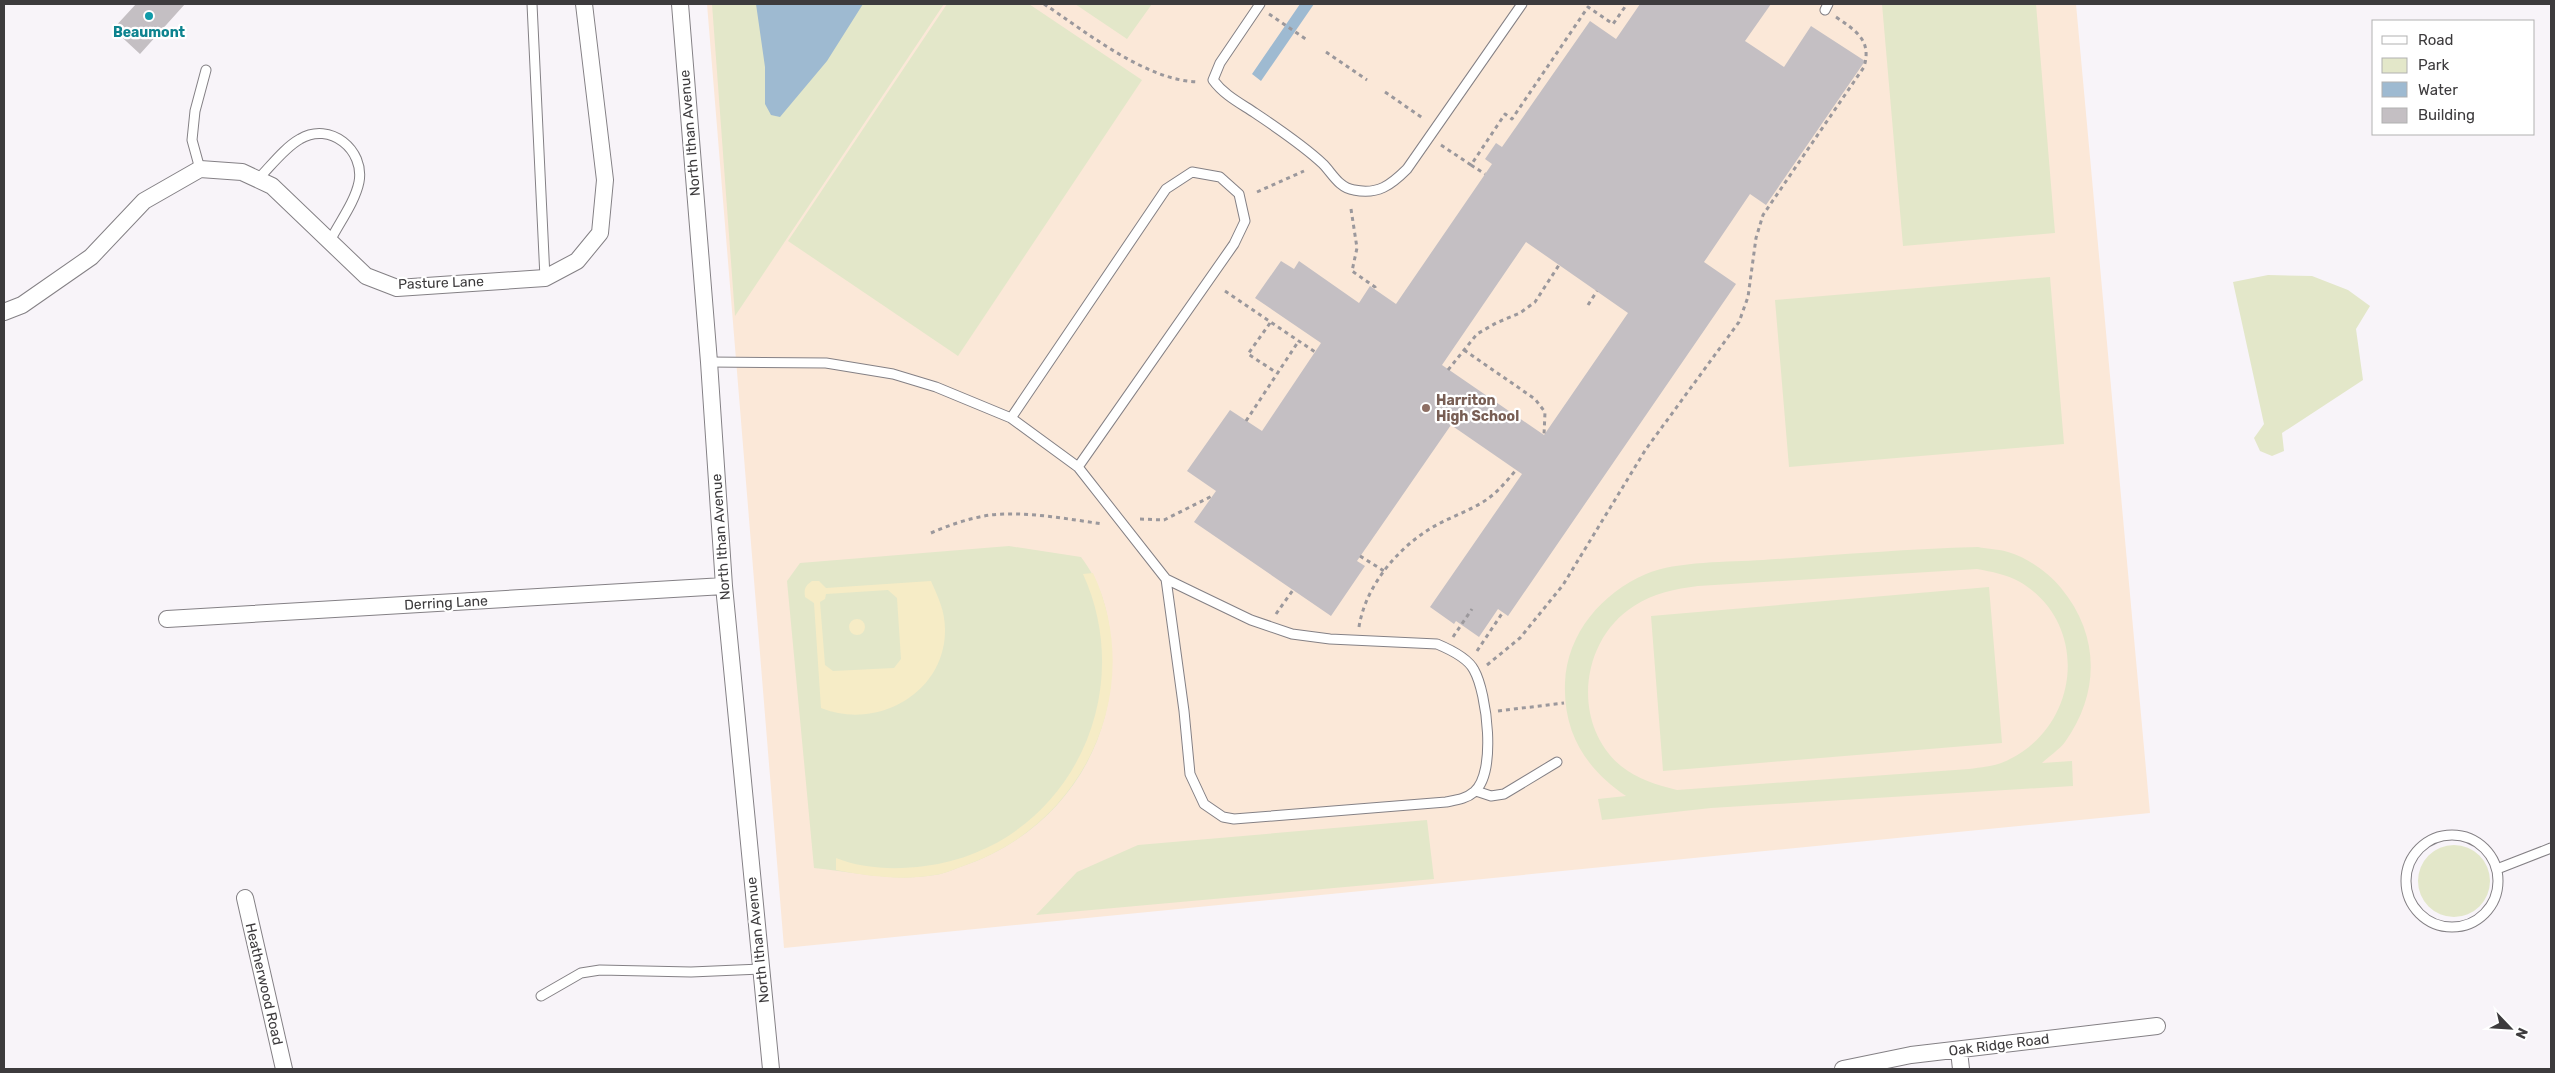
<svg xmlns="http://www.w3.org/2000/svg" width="2555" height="1073" viewBox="0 0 2555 1073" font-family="Rubik,sans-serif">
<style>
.education{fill:#fbe8d8}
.green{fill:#e3e7c9;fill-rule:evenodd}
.sand{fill:#f6ecc6;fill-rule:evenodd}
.water{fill:#9ebad1}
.building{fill:#c4bfc3;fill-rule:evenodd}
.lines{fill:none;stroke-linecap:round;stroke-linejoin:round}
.service-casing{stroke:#848085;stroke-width:11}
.minor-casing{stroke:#848085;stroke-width:18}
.path{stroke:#9b989c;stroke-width:3;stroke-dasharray:4 4;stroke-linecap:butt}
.service{stroke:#fff;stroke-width:9}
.minor{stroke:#fff;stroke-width:16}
.culture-dot{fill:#0f9aa8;stroke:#fff;stroke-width:2}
.education-dot{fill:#8d6e63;stroke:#fff;stroke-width:2}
.labels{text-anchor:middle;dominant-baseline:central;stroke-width:4.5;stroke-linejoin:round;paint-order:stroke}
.culture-label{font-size:14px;font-weight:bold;fill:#0d838f;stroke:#fff}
.street-label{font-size:14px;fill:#3d3b3d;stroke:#fff}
.education-label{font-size:14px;font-weight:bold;fill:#785e54;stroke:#fff;text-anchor:start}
</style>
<rect width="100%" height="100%" fill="#f8f4f9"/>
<!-- education -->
<path class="education" d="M707,4H2076L2150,813L784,948Z"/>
<!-- green -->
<path class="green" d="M712,4H944L735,316Z
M947,4H1029L1142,80L958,356L788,241Z
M1075,4H1152L1127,39Z
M1882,4H2036L2055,233L1903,246Z
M2268,275L2312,276L2348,290L2370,306L2356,329L2363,380L2282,433L2284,451L2272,456L2260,451L2254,438L2264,424L2233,282Z
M2050,277L2064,444L1789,467L1775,300Z
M1009,546L1081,557C1101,583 1109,612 1111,644C1119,746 1059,833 963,866C954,869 944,874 935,875C895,882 853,872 814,868L787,581L800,563Z
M1978,547C1988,549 1999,549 2008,552C2028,558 2048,572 2061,588C2100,635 2100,693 2065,742C2059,750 2049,756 2042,763L2072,761L2073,786L1711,808L1602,820L1598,799L1626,796C1586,769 1563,733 1565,683C1567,633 1602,593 1646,574C1676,561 1730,562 1763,560C1834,555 1906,549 1978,547ZM1977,569C1992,572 2006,574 2020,582C2090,624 2080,724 2010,759C1998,766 1983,767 1969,769L1677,790C1657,785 1637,779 1621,766C1571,724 1580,640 1634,606C1654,593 1675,589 1698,586Z
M1989,587L2002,743L1663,771L1651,616Z
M1427,820L1434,879L1036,915L1077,872L1138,845Z
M2418 881a36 36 0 1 1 72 0a36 36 0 1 1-72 0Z"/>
<!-- sand -->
<path class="sand" d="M1093,573C1147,689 1085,823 966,865C956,868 945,874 934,875C902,881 868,876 836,870V858C864,869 895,870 925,866C1064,848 1140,699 1083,574Z
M812,581H819L826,588L931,581C938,597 945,611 945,629C946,693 877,731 821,708L814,603L805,597C804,589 805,586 812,581ZM888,590L897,598L901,659L894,668L833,671L825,665L820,602L825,599L826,594Z
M849 627a8 8 0 1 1 16 0a8 8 0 1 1-16 0Z"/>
<!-- water -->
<path class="water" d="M756,4H863L827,61L780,117L771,115L765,104V67Z
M1300,4H1314L1261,81L1252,74Z"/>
<!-- building -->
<path class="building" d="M136,4H185L140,54L113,29Z
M1640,4H1771L1745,41L1784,67L1811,26L1865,61L1766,205L1750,194L1704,262L1736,284L1508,616L1498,609L1479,637L1456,621L1454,624L1430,607L1522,474L1451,425L1357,561L1365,566L1331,616L1194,522L1216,491L1187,471L1230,410L1262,431L1321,343L1255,298L1281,261L1294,269L1299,261L1359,303L1370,286L1396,304L1492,164L1485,159L1496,143L1502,147L1590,21L1616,39ZM1526,242L1628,313L1544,435L1442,365Z"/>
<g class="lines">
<defs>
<path id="service" d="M532,4L545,278
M1260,4L1220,63L1213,80C1224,95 1240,103 1255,113C1277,128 1303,145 1323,164C1332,173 1339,188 1354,190C1378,195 1391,185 1407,169L1522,4
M1825,10L1828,4
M200,169L192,140L195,111L206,70
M258,179C271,166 284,148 300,139C330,121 365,150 359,182C355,202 339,223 330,241
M709,362L826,363L893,374L936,387L1011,418L1078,467L1234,244L1245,221L1239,194L1220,177L1192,172L1166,189L1011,418
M1078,467L1166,579L1199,595L1251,620L1292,634L1330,639L1437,644C1449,649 1468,658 1474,670C1487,693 1497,773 1474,792C1466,799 1456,800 1446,802L1234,819L1223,817L1204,804L1190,774L1184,711L1166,579
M1476,791L1491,796L1504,794L1557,762
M2406 881a46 46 0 1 1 92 0a46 46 0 1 1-92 0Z
M2497,869L2551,848
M541,996L581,973L600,970L691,972L761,969"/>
<path id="minor" d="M680,4L709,362L724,586L771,1069
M4,312L22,305L91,257L144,201L200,169L242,172L272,186L366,276L397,288L545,278L577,261L600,233L605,180L584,4
M167,619L724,586
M245,898L284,1069
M1959,1051L1961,1069
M1843,1069L1911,1055L2157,1026"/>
</defs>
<!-- service casing -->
<use href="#service" class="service-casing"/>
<!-- minor casing -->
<use href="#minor" class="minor-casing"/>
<!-- path -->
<path class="path" d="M1044,4C1088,33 1146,81 1199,82
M1269,14L1307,40
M1326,52L1367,80
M1385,92L1424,119
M1441,145L1471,165L1505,114L1512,119L1588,7L1613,24L1627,4
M1471,165L1485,174
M1257,192L1304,171
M1351,209L1357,248L1352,271L1375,287L1376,290
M1225,291L1315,352
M1588,305L1597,291
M1270,323L1248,354L1277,373
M1464,350L1535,399L1545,412L1544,435
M1448,370L1477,334L1496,323L1520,313L1535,302L1559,265
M1246,421L1298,342
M1140,519L1164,520L1212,496
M931,533C949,525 970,518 990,515C1026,511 1067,519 1103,524
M1360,556L1384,571
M1276,614L1293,590
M1359,627C1365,588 1395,551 1428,530C1445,519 1465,513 1483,502C1496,494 1506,482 1516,470
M1453,637L1472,609
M1477,651L1503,612
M1487,665L1520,638L1563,585L1646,449L1739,322L1748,297L1756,238L1763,215L1864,67C1872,40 1856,31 1836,17
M1498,711L1564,703"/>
<!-- service -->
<use href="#service" class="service"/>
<!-- minor -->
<use href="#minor" class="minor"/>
</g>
<!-- markers -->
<circle class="culture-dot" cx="149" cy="16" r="5"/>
<circle class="education-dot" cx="1426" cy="408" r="5"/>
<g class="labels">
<!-- culture labels -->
<g class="culture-label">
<text x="149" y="32">Beaumont</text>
</g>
<!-- street labels -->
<g class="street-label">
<text transform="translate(690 133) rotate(-95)">North Ithan Avenue</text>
<text transform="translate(441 283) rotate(-2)">Pasture Lane</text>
<text transform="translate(721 537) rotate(-94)">North Ithan Avenue</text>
<text transform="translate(446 603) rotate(-3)">Derring Lane</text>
<text transform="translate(758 940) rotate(-96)">North Ithan Avenue</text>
<text transform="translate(264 984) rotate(77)">Heatherwood Road</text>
<text transform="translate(1999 1045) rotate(-7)">Oak Ridge Road</text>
</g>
<!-- education labels -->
<g class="education-label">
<text x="1436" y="400">Harriton<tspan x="1436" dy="16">High School</tspan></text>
</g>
</g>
<!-- border -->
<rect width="2555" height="1073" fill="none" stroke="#3d3b3d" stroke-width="10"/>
<!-- legend -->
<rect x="2372" y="20" width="162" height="115" fill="#ffffff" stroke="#b1b1b1"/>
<rect x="2382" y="36" width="25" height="8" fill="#ffffff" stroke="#b1b1b1"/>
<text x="2418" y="45" font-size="15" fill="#3d3b3d">Road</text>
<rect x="2382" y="58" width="25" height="15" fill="#e3e7c9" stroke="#b1b1b1"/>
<text x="2418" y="70" font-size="15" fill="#3d3b3d">Park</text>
<rect x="2382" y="82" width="25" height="15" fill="#9ebad1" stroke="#b1b1b1"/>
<text x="2418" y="95" font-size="15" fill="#3d3b3d">Water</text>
<rect x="2382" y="108" width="25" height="15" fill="#c4bfc3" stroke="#b1b1b1"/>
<text x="2418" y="120" font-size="15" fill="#3d3b3d">Building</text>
<!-- north arrow -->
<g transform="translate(2510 1028) rotate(115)" stroke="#ffffff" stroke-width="4" paint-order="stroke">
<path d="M0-4L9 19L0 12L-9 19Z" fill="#3d3b3d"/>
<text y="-8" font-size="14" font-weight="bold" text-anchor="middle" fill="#3d3b3d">N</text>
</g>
</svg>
